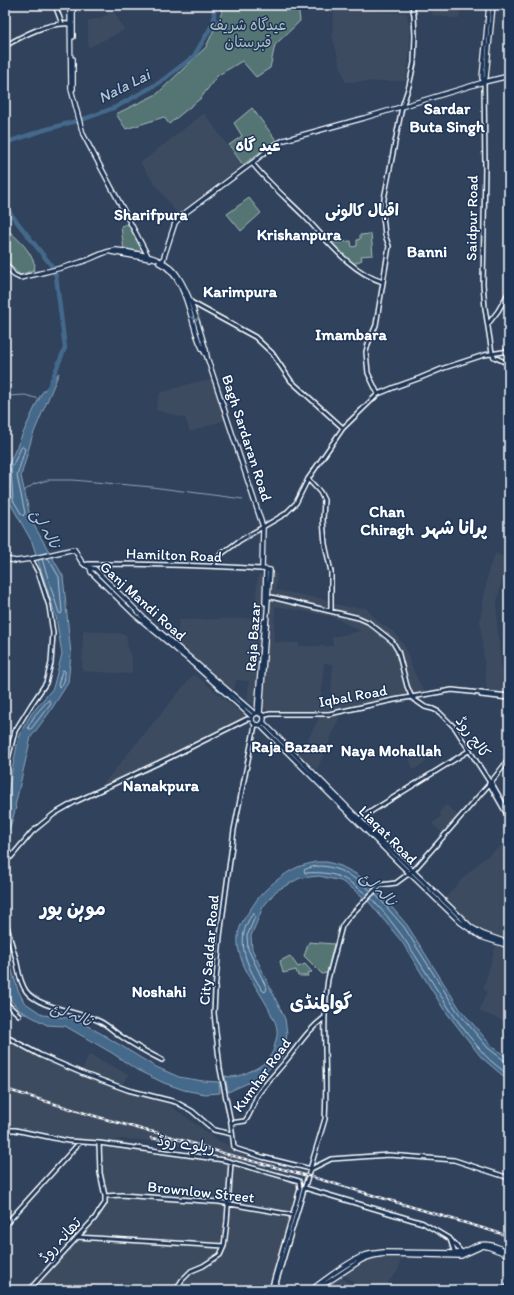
<svg xmlns="http://www.w3.org/2000/svg" width="514" height="1295" viewBox="0 0 514 1295" font-family="Itim,'Playpen Sans Arabic',sans-serif">
<style>
.built{fill:#3e4b60;fill-rule:evenodd}
.green{fill:#547575;stroke:#aababa}
.water{fill:#44698b;stroke:#8fa5b9}
.lines{fill:none;stroke-linecap:round;stroke-linejoin:round}
.shore{stroke:#b4c3d1;stroke-width:1}
.stream{stroke:#8fa5b9;stroke-width:1}
.river{stroke:#44698b;stroke-width:4.5}
.tertiary-casing{stroke:#fff;stroke-width:6}
.secondary-casing{stroke:#fff;stroke-width:6}
.primary-casing{stroke:#fff;stroke-width:7}
.tertiary{stroke:#1d3557;stroke-width:3}
.secondary{stroke:#1d3557;stroke-width:3.5}
.primary{stroke:#6b7074;stroke-width:4}
.rail-casing{stroke:#fff;stroke-width:2.5}
.rail{stroke:#1d3557;stroke-width:1;stroke-dasharray:3;stroke-linecap:butt}
.oneway{stroke:#6c7c92}
.labels{text-anchor:middle;dominant-baseline:central;stroke-width:3;stroke-linejoin:round;paint-order:stroke}
.park-label{font-size:15px;fill:#b2c1c1;stroke:#1d3557}
.street-label{font-size:15px;fill:#fff;stroke:#1d3557}
.water-label{font-size:16px;font-style:italic;fill:#b4c3d1;stroke:#1d3557}
.neighbourhood-label{font-size:16px;font-weight:bold;fill:#fff;stroke:#1d3557}
.district-label{font-size:19px;font-weight:bold;fill:#fff;stroke:#1d3557}
</style>
<rect width="100%" height="100%" fill="#30425c"/>
<filter id="ink" filterUnits="userSpaceOnUse"><feTurbulence type="fractalNoise" baseFrequency=".025" numOctaves="2"/><feDisplacementMap in="SourceGraphic" scale="8" xChannelSelector="R" yChannelSelector="G"/><feConvolveMatrix kernelMatrix="1 2 1 2 8 2 1 2 1" color-interpolation-filters="sRGB"/></filter>
<g filter="url(#ink)">
<!-- built -->
<path class="built" d="M433,5H461L459,19L432,15Z
M334,10L407,13L410,35L409,54L406,81L345,82L332,36Z
M114,11L124,30L88,48V21L102,17Z
M204,113L242,165L177,214L140,163Z
M215,380L228,419L190,432L185,418L155,410L160,393L195,382Z
M496,553L507,559L497,602V624L504,693L487,691L480,619L489,568Z
M277,573L276,590L329,600L331,609V603L349,607L366,608L379,622L394,632L405,647L412,668L425,694L329,714H270V711L247,701L249,681L236,680L233,695L176,646L179,620L254,618L258,575ZM275,606L329,616L331,612V616L361,631L332,637L333,646H299V643L274,642ZM324,663L333,664L330,700H321Z
M83,630L126,634L128,650L132,658V674L82,671Z
M192,676H197L245,717L183,749L104,787L103,784Z
M320,716H340L317,770L300,754Z
M421,746L426,762L413,770L407,750Z
M446,805L460,817L445,835L432,824L441,816L439,812Z
M509,840V943L483,934L471,927L443,900L465,876L482,860Z
M496,945L509,949V1023L479,1011L487,991L483,989Z
M5,1038L88,1074L171,1106L219,1141L246,1154L245,1163L192,1149L165,1142L122,1139L114,1140L233,1162L304,1183L275,1290H29L108,1199L98,1179L101,1141L74,1143L5,1132Z
M89,1054L129,1075L124,1081L123,1084L82,1070Z
M402,1254L398,1271L382,1290H364L341,1272L351,1265L377,1255Z
M341,1277L358,1290H323Z"/>
<!-- green -->
<path class="green" d="M219,5H298L300,21L275,45L270,68L256,77L242,61L217,76L201,98L169,124L164,117L126,129L116,114L157,94L206,47L222,12Z
M252,108L276,140L243,165L229,145L242,136L234,123Z
M249,198L261,213L241,231L227,214Z
M130,223L147,255L124,251L121,226Z
M5,227C19,241 28,246 35,265L34,270L21,275C12,270 12,264 5,259Z
M371,234L373,255L361,256L362,260L353,264V266L330,243L351,241L352,247L357,246V240L360,239V235Z
M309,942L334,944L327,973L322,974L304,956Z
M290,956L298,967L305,964L312,972L307,973L308,976H298L296,970L283,973L280,961Z"/>
<!-- water -->
<path class="water" d="M59,373L32,437L21,476L31,520L63,576L71,654L68,683L49,713L31,737L15,806L16,807L11,824L5,838V807L7,801L12,770L18,741L23,728L32,713L53,688L62,654L56,617L32,542L9,501L7,468L41,394Z
M315,862H327L341,866L358,875L378,891L407,925L460,1009L491,1045L509,1059V1081L481,1057L443,1008L402,942L369,902L353,889L341,881L319,876L300,878L276,891L263,907L251,936L252,949L285,1019L287,1033L285,1051L279,1060L259,1078L228,1092L225,1076C237,1079 246,1073 257,1068C265,1063 271,1057 274,1048C275,1042 278,1036 277,1030C277,1025 274,1020 272,1016C262,991 235,965 238,936C239,923 249,912 256,901C264,889 284,873 298,867C303,865 309,864 315,862Z
M5,947L18,990L24,1002L43,1015L75,1019L102,1034L154,1066L179,1077L203,1081L219,1082L220,1093L205,1094L184,1090L164,1083L137,1070L112,1053L65,1026L47,1025L19,1010L10,999L5,981Z"/>
<g class="lines">
<!-- shore -->
<path class="shore" d="M23,447L25,449L17,476L25,513L23,516L22,515L13,500L11,469L21,448Z
M42,559L59,613L61,614L62,612L59,577L48,558
M63,670L65,671C65,677 65,684 59,687L58,685L62,671Z
M49,700L51,703L31,729H29L28,727L35,715Z
M375,894L404,927L457,1011L488,1048L505,1061L509,1062
M367,895C345,877 334,871 305,873L304,870C326,858 354,876 371,891
M371,898C416,944 440,1006 484,1054C491,1062 501,1069 509,1075
M254,914L255,917L247,936L248,949L267,989L265,992L263,991C248,969 233,940 252,915Z"/>
<!-- stream -->
<path class="stream" d="M5,395L8,396L25,395L39,399
M24,491L34,484L48,480H72L152,487L243,499"/>
<!-- river -->
<path class="river" d="M5,143L44,130L87,118L116,107L159,83L194,56L214,22V5
M5,211L10,213L51,265L56,276L65,348L48,389"/>
<defs>
<path id="tertiary" d="M55,5L62,24
M5,46C24,35 48,22 70,24
M484,82L485,166L483,284L485,308L492,353
M252,163C268,183 286,198 304,216C327,240 350,272 383,282
M189,301L255,337L272,353L291,381L343,428
M488,324L498,311L509,292
M492,353L494,357L509,364
M378,394L376,390L368,373L366,352L368,344L376,325L389,246L385,235L383,216L384,199L402,107L409,86L414,63L415,36L414,15L412,5
M308,479L320,492L324,500L323,520L325,544L331,572V611
M85,565L88,564C147,564 204,565 262,569
M213,566L220,555L239,541L285,514L296,503L308,479L343,428L378,394L395,387L420,378L444,368L484,355L509,351
M267,596L359,618L368,622L392,641L398,651L407,686L412,698L425,707L433,709L439,712L455,728L489,781L491,782L509,814
M481,695L509,698
M262,716L270,714H329L394,700L452,690L509,696
M255,725L234,830L220,936L215,991L214,1013L220,1069L231,1123L234,1147L237,1149L262,1157L311,1169
M5,771L15,731L31,705L46,683L51,663L53,633L49,606L38,572L31,559
M489,783L509,818
M359,819L470,750
M5,860L11,857L32,832L54,814L75,802L169,758L247,719H252
M5,918C8,932 12,945 16,959C19,971 19,981 26,991C38,1008 80,1012 99,1021C108,1025 114,1032 122,1037C135,1046 148,1053 162,1060
M5,1002L19,1015
M5,1036L40,1055L84,1074L128,1090L176,1102L192,1111L214,1130L232,1134
M231,1123L245,1121C251,1114 253,1104 257,1096C266,1082 279,1070 289,1057C300,1043 309,1029 324,1018
M5,1130H15L68,1141L99,1143L224,1160L299,1181L300,1189L271,1290
M311,1169L331,1159L389,1155L454,1160L509,1178
M305,1188L423,1223L450,1239L463,1254
M105,1196L121,1195L219,1202L293,1215
M5,1225L80,1142
M77,1237L224,1246
M450,1239L455,1254
M5,1286L6,1290
M29,1290L94,1219L105,1203V1196L100,1173L99,1143
M176,1290L182,1280L191,1271L203,1266L220,1255L224,1246L227,1221L231,1162
M274,1290L325,1119C328,1073 321,1026 328,979L342,926L348,918L380,885L396,883L415,869L491,782L509,759"/>
<path id="secondary" d="M70,5L71,89L83,134L148,256
M73,37V5
M73,59V89
M484,82L482,78L489,5
M484,82L486,77L493,5
M111,252L150,259
M5,263L14,275L20,278C40,273 61,269 81,262C93,259 103,251 116,250C121,250 128,252 134,253C150,256 169,261 178,276C192,298 198,325 206,350L207,357L263,527L262,569L270,570L260,714
M159,263C183,273 189,311 196,333C199,342 201,349 207,356
M162,263L175,223L181,216L252,163L274,145L284,140L364,118L484,82L509,76
M5,559L16,561L31,559L74,549C82,560 78,564 95,569L145,619L255,714
M90,568L91,572L135,615L189,660L252,717
M265,603L266,570
M257,713L264,621
M252 719a6 6 0 1 1 12 0a6 6 0 1 1-12 0Z
M263,722L359,819L471,927L483,934L509,943
M260,725L403,867L460,922L481,937L509,946
M311,1290C326,1279 348,1261 365,1255C371,1253 377,1253 384,1252L457,1253C466,1252 468,1250 475,1246C487,1241 498,1247 509,1252
M316,1290L360,1261C369,1256 379,1254 389,1254L461,1256L483,1246L488,1247L509,1255"/>
<path id="primary" d="M505,1290L509,1286"/>
</defs>
<!-- tertiary casing -->
<use href="#tertiary" class="tertiary-casing"/>
<!-- secondary casing -->
<use href="#secondary" class="secondary-casing"/>
<!-- primary casing -->
<use href="#primary" class="primary-casing"/>
<!-- tertiary -->
<use href="#tertiary" class="tertiary"/>
<!-- secondary -->
<use href="#secondary" class="secondary"/>
<!-- primary -->
<use href="#primary" class="primary"/>
<defs>
<path id="rail" d="M5,1089L98,1117L144,1130L159,1133L226,1154L312,1177L509,1236
M151,1138L171,1141"/>
</defs>
<!-- rail casing -->
<use href="#rail" class="rail-casing"/>
<!-- rail -->
<use href="#rail" class="rail"/>
</g>
<!-- one-way arrows -->
<defs><path id="oneway-chevron" d="M-2-3.5L2.5 0L-2 3.5" fill="none" stroke-width="1.6" stroke-linecap="round" stroke-linejoin="round"/></defs>
<g class="oneway">
<use href="#oneway-chevron" transform="translate(196 318) rotate(72)"/>
<use href="#oneway-chevron" transform="translate(247 536) rotate(-30)"/>
</g>
</g>
<g class="labels">
<!-- park labels -->
<g class="park-label">
<text x="248" y="25">عیدگاہ شریف<tspan x="248" dy="17">قبرستان</tspan></text>
</g>
<!-- street labels -->
<g class="street-label">
<text transform="translate(472 218) rotate(-89)">Saidpur Road</text>
<text transform="translate(247 438) rotate(72)">Bagh Sardaran Road</text>
<text transform="translate(174 555) rotate(2)">Hamilton Road</text>
<text transform="translate(143 601) rotate(42)">Ganj Mandi Road</text>
<text transform="translate(253 637) rotate(-86)">Raja Bazar</text>
<text transform="translate(353 696) rotate(-10)">Iqbal Road</text>
<text transform="translate(473 737) rotate(54)">کالج روڈ</text>
<text transform="translate(388 835) rotate(45)">Liaqat Road</text>
<text transform="translate(209 950) rotate(-85)">City Saddar Road</text>
<text transform="translate(262 1075) rotate(-54)">Kumhar Road</text>
<text transform="translate(186 1144) rotate(8)">ریلوے روڈ</text>
<text transform="translate(201 1192) rotate(6)">Brownlow Street</text>
<text transform="translate(60 1240) rotate(-48)">تھانہ روڈ</text>
</g>
<!-- water labels -->
<g class="water-label">
<text transform="translate(124 86) rotate(-27)">Nala Lai</text>
<text transform="translate(46 529) rotate(60)">نالہ لئ</text>
<text transform="translate(379 889) rotate(44)">نالہ لئ</text>
<text transform="translate(72 1014) rotate(22)">نالہ لئ</text>
</g>
<!-- neighbourhood labels -->
<g class="neighbourhood-label">
<text x="447" y="108">Sardar<tspan x="447" dy="18">Buta Singh</tspan></text>
<text x="258" y="145">عید گاہ</text>
<text x="362" y="210">اقبال کالونی</text>
<text x="151" y="214">Sharifpura</text>
<text x="299" y="234">Krishanpura</text>
<text x="427" y="251">Banni</text>
<text x="240" y="291">Karimpura</text>
<text x="351" y="334">Imambara</text>
<text x="387" y="511">Chan<tspan x="387" dy="18">Chiragh</tspan></text>
<text x="292" y="746">Raja Bazaar</text>
<text x="391" y="750">Naya Mohallah</text>
<text x="161" y="785">Nanakpura</text>
<text x="159" y="991">Noshahi</text>
</g>
<!-- district labels -->
<g class="district-label">
<text x="455" y="527">پرانا شہر</text>
<text x="73" y="908">موہن پور</text>
<text x="321" y="1002">گوالمنڈی</text>
</g>
</g>
<!-- margin -->
<rect width="514" height="1295" fill="none" stroke="#1d3557" stroke-width="20"/>
<rect x="10" y="10" width="494" height="1275" fill="none" stroke="#fff" stroke-width="1.5" filter="url(#ink)"/>
</svg>
